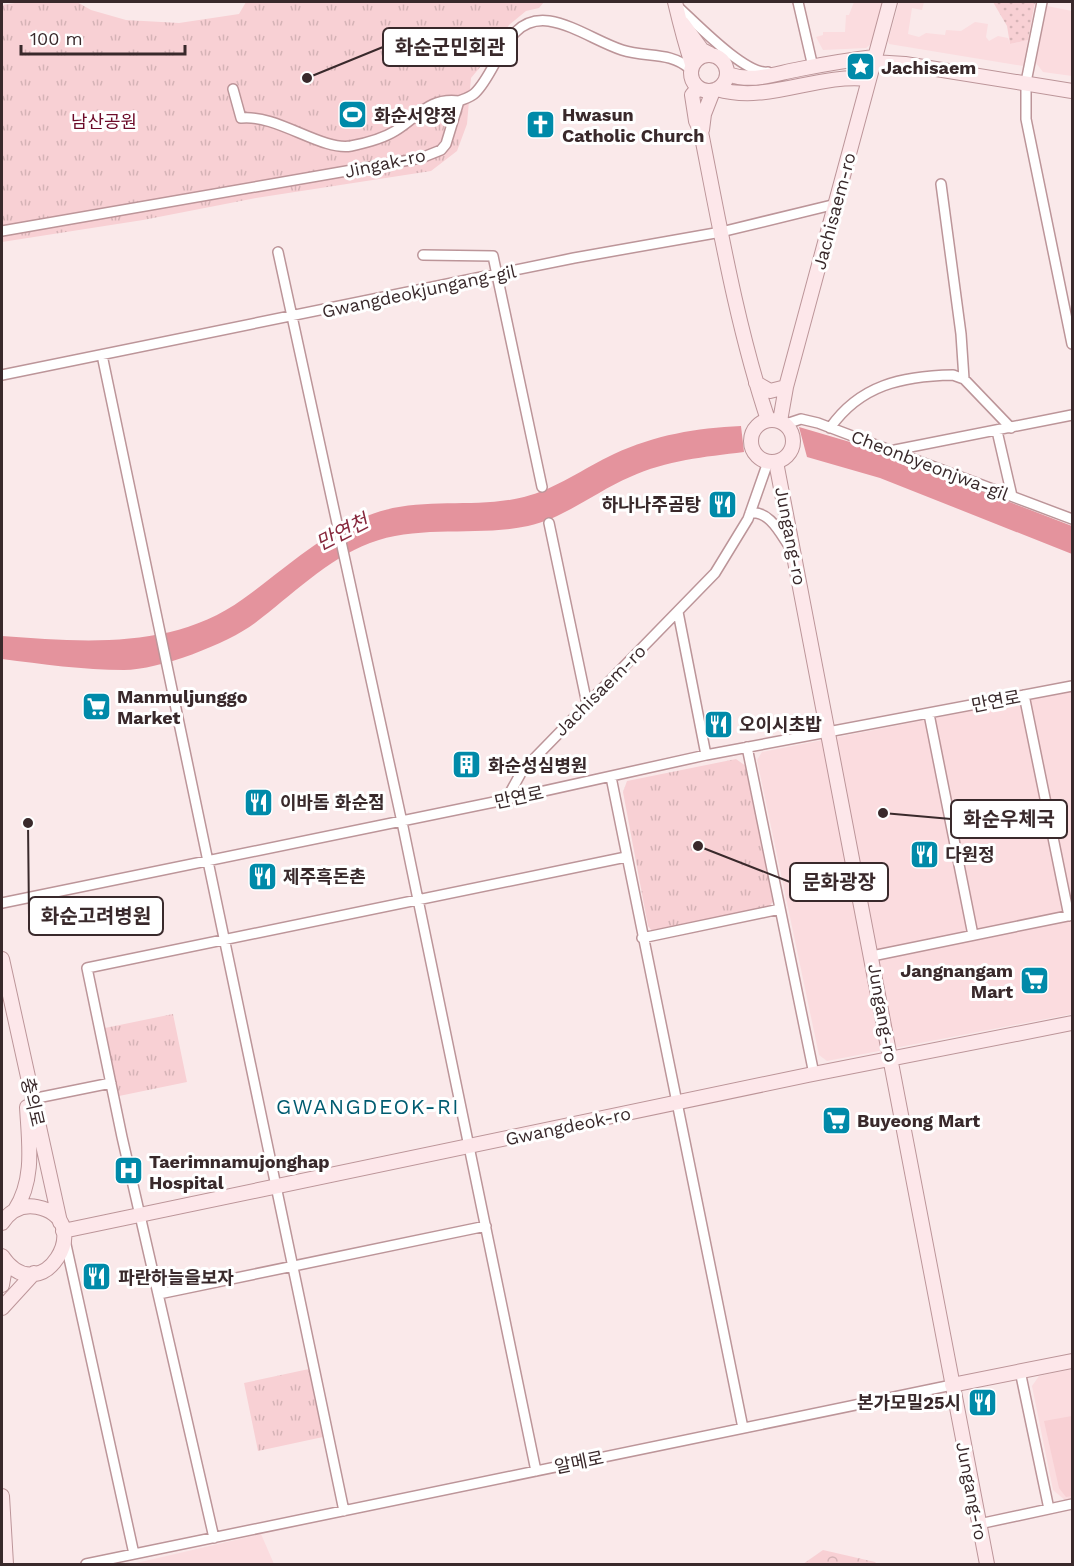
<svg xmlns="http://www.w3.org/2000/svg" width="1074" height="1566" viewBox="0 0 1074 1566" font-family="'Work Sans','Noto Sans KR',sans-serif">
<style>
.built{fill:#fbdcdf}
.grass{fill:url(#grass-dots)}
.forest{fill:url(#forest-crowns)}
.park{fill:url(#park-tufts)}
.garden{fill:#f8d0d4}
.water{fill:#e4939d}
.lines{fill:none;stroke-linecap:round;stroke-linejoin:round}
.street-casing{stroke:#bc9599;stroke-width:12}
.secondary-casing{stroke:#bc9599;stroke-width:16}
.street{stroke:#fff;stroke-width:9}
.secondary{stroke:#fde7ea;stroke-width:14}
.labels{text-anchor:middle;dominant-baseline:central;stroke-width:6;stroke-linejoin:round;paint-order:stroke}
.poi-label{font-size:18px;font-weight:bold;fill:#39292b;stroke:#fff;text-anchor:start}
.park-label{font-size:18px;fill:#6d0b29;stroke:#fff}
.street-label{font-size:18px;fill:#39292b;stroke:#fff}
.water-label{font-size:20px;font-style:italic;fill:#87283d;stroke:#fff}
.quarter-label{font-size:21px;letter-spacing:1.5px;fill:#005b70;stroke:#fff}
.leader{fill:none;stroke:#39292b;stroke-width:2}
.callout-dot{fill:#39292b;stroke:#fff;stroke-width:2}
.callout{fill:#fff;stroke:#39292b;stroke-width:2}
.callout-label{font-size:20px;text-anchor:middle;font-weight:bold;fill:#39292b}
</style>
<defs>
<pattern id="grass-dots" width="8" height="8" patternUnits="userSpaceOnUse" patternTransform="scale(1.5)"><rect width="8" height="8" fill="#f8d0d4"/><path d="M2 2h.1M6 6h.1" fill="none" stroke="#d5b3b6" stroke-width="1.8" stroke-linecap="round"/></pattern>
<pattern id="forest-crowns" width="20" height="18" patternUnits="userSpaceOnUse" patternTransform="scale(1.5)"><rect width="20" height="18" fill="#f8d0d4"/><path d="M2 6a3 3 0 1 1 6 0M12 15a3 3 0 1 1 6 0" fill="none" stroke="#d5b3b6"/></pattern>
<pattern id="park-tufts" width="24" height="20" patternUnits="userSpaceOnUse" patternTransform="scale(1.5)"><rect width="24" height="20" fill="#f8d0d4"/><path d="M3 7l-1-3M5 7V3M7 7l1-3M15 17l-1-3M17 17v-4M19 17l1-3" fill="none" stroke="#d5b3b6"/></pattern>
</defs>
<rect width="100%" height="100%" fill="#fae9ea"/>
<!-- built -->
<path class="built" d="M854,2H883L871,44L866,48L823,50L816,37L823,35V32H845L846,15H849Z
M899,2H924L922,10L912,8L908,34L919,37L926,33L945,35L946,30L961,31L975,22L988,24L986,37L989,41L998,36L1008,38L1010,44L1028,40L1023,66L889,44L888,41Z
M1047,6L1072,11V76L1043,72L1036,63Z
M1072,691V1014L827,1061L819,1055L757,760L762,752Z
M1072,1369V1500L1066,1501L1053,1490L1032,1386L1039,1376Z
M261,1534L274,1564H132Z"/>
<!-- grass -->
<path class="grass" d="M993,2H1035L1028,40L1010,44L1007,26Z"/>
<!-- forest -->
<path class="forest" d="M823,1550L875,1562L877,1564H803Z"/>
<!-- park -->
<path class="park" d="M21,2H77L91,10L126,20L179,23L239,14L246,2H544L539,8L526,11L509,25L491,54L471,78L467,124L457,151L431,171L256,198L143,220L2,242V5Z
M736,759L750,769L775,899L768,908L652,931L648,926L623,792L627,781Z
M173,1014L187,1082L119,1096L105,1028Z
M309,1369L323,1437L258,1451L244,1383Z"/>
<!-- garden -->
<path class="garden" d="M1072,1416V1496L1066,1497L1059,1488L1044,1421Z"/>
<!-- water -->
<path class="water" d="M741,426L744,452C704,457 667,460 630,477C595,492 565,518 528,526C478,537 419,524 370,543C327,559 291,596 255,623C227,644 159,670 124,670C83,670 42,664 2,659V636C83,642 173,650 243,599C286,568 316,538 367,516C418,495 472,510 524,497C556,489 584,468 614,454C655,435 696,428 741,426Z
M799,427L867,447L1072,526V554L880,478L807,457Z"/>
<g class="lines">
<defs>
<path id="street" d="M798,2L813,67
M1042,2L1026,82V119L1072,344
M677,6C695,22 745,75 768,72
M233,89L241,118C277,114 321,151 351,146C366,143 382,139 395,131C418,117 429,97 459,101
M941,184L961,334L964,379
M2,231L421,158L441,150L446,144L459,101C464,99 471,97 475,93C499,70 505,15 549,21C574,25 598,42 622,50C646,58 670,51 690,69
M278,252L402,822L536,1471
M423,255L493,256L542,487
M102,355L344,1511
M2,375L574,258L721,232L836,204
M786,424L801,419L818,423L1072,519
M830,428C860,385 902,376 953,375L964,379L1011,428
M997,431L1012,496
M895,450L1072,415
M750,513C769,510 780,533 789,546
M549,523L587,704
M678,612L706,755
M1024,695L1069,916
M929,714L973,935
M747,747L814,1074
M611,777L743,1428
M506,800L522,771L715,573L748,519L768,462
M2,903L499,801L706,755L1072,686
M642,938L780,909
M872,956L1072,915
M32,1099L111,1083
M65,1240L134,1554
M159,1294L486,1226
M1020,1371L1049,1509
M979,1524L1072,1504
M214,1538L122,1137L87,968L626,857
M86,1564L952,1385"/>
<path id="secondary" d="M675,2C680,23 685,43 692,64
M682,23L702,50L710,54
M691 73a18 18 0 1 1 36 0a18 18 0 1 1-36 0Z
M873,62L905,64L1072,91
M727,74C754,83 773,74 800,69C825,64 849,60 874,57
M698,88L692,95L696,121L701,132C720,228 737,327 768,420
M717,89C768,104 817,73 868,79
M702,130L704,114L713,91
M756,383L770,391L786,387
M751 441a21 21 0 1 1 42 0a21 21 0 1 1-42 0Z
M780,421L786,387L890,2
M776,462L987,1564
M2,959L60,1222
M15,1210C35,1179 29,1143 27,1107
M2,1223C10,1211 22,1204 37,1207C99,1219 41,1314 2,1256
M63,1231L808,1075L1072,1023
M2,1285L6,1262
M2,1308L34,1273
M952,1385L1072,1361
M2,1496L6,1564"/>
</defs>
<!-- street casing -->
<use href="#street" class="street-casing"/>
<!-- secondary casing -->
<use href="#secondary" class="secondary-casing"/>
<!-- street -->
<use href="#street" class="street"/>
<!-- secondary -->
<use href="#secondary" class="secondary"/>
</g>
<!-- icons -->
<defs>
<symbol id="sight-square" viewBox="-11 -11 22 22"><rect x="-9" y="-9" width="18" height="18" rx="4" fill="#008aa9" stroke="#fff"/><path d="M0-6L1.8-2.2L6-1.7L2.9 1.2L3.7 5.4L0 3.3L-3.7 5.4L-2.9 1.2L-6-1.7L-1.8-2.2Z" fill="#fff"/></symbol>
<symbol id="stadium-square" viewBox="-11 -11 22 22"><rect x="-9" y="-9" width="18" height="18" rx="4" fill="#008aa9" stroke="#fff"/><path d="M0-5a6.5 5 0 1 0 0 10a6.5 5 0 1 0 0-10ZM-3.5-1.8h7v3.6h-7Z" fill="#fff"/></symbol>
<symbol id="church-square" viewBox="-11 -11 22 22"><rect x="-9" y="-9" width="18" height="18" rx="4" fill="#008aa9" stroke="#fff"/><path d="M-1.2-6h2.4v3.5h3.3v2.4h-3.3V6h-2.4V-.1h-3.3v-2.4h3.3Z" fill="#fff"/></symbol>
<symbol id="restaurant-square" viewBox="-11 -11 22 22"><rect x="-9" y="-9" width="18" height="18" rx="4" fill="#008aa9" stroke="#fff"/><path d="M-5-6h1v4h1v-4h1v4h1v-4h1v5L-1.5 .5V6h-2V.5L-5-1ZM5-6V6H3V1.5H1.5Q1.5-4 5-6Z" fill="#fff"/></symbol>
<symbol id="supermarket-square" viewBox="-11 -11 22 22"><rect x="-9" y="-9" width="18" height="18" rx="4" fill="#008aa9" stroke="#fff"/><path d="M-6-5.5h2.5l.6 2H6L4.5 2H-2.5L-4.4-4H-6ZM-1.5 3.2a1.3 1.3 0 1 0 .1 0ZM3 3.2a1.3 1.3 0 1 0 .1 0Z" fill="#fff"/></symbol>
<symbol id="building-square" viewBox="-11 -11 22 22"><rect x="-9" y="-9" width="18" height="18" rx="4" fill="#008aa9" stroke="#fff"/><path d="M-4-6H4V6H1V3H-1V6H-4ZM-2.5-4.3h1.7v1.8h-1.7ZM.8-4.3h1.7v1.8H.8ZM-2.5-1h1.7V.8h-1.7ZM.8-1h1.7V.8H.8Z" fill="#fff"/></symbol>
<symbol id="hospital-square" viewBox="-11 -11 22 22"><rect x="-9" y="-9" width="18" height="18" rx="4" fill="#008aa9" stroke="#fff"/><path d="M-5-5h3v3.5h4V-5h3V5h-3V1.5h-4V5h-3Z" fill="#fff"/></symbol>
</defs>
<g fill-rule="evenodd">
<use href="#sight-square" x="844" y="50" width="33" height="33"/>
<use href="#stadium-square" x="336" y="98" width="33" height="33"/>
<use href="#church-square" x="524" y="108" width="33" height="33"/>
<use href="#restaurant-square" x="706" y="488" width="33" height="33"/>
<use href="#supermarket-square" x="80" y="690" width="33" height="33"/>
<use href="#restaurant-square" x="702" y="708" width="33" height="33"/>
<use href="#building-square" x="450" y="748" width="33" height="33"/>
<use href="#restaurant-square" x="242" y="786" width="33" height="33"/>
<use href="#restaurant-square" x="908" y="838" width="33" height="33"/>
<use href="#restaurant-square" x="246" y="860" width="33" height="33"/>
<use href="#supermarket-square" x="1018" y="964" width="33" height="33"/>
<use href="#supermarket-square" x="820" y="1104" width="33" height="33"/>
<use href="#hospital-square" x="112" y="1154" width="33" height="33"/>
<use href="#restaurant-square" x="80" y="1260" width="33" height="33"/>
<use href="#restaurant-square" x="966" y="1386" width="33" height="33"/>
</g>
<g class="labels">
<!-- poi labels -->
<g class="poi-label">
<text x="881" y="67">Jachisaem</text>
<text x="562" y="114">Hwasun<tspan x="562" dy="21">Catholic Church</tspan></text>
<text x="374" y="115">화순서양정</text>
<text x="701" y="504" text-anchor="end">하나나주곰탕</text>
<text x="117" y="696">Manmuljunggo<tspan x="117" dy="21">Market</tspan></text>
<text x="739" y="724">오이시초밥</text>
<text x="488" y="765">화순성심병원</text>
<text x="280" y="802">이바돔 화순점</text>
<text x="945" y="854">다원정</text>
<text x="283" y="876">제주흑돈촌</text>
<text x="1013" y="970" text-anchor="end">Jangnangam<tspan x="1013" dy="21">Mart</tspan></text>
<text x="857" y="1120">Buyeong Mart</text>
<text x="149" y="1161">Taerimnamujonghap<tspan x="149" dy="21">Hospital</tspan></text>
<text x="118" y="1277">파란하늘을보자</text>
<text x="961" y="1402" text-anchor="end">본가모밀25시</text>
</g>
<!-- park labels -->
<g class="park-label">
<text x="104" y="121">남산공원</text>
</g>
<!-- street labels -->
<g class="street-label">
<text transform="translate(385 163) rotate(-12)">Jingak-ro</text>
<text transform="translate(834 211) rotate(-75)">Jachisaem-ro</text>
<text transform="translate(419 291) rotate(-12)">Gwangdeokjungang-gil</text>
<text transform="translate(930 465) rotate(21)">Cheonbyeonjwa-gil</text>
<text transform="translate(791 536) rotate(79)">Jungang-ro</text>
<text transform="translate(600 690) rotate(-45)">Jachisaem-ro</text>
<text transform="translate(996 701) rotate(-11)">만연로</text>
<text transform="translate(519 797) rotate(-12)">만연로</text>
<text transform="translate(883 1013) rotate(80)">Jungang-ro</text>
<text transform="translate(33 1102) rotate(77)">충의로</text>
<text transform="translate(568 1126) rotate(-12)">Gwangdeok-ro</text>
<text transform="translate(579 1462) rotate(-12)">알메로</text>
<text transform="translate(972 1491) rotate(79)">Jungang-ro</text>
</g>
<!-- water labels -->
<g class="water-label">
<text transform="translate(342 532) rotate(-27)">만연천</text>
</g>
<!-- quarter labels -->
<g class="quarter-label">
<text x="368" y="1106">GWANGDEOK-RI</text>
</g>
</g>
<!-- callouts -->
<path class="leader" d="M307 78L383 47M883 813L951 819M698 846L790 882M28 823L29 916"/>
<g class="callout-dot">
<circle cx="307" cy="78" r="6"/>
<circle cx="883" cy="813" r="6"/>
<circle cx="698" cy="846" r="6"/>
<circle cx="28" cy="823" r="6"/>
</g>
<g class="callout">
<rect x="383" y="28" width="134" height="38" rx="6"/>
<rect x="951" y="800" width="116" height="38" rx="6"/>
<rect x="790" y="863" width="98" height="38" rx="6"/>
<rect x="29" y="897" width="134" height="38" rx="6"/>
</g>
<g class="callout-label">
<text x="450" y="54">화순군민회관</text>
<text x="1009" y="826">화순우체국</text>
<text x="839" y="889">문화광장</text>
<text x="96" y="923">화순고려병원</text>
</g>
<!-- border -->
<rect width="1074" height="1566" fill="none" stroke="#39292b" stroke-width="6"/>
<!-- scale -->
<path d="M21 45v9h164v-9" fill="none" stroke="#39292b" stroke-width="3"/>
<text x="30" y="45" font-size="18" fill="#39292b" stroke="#ffffff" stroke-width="4.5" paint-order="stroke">100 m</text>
</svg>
